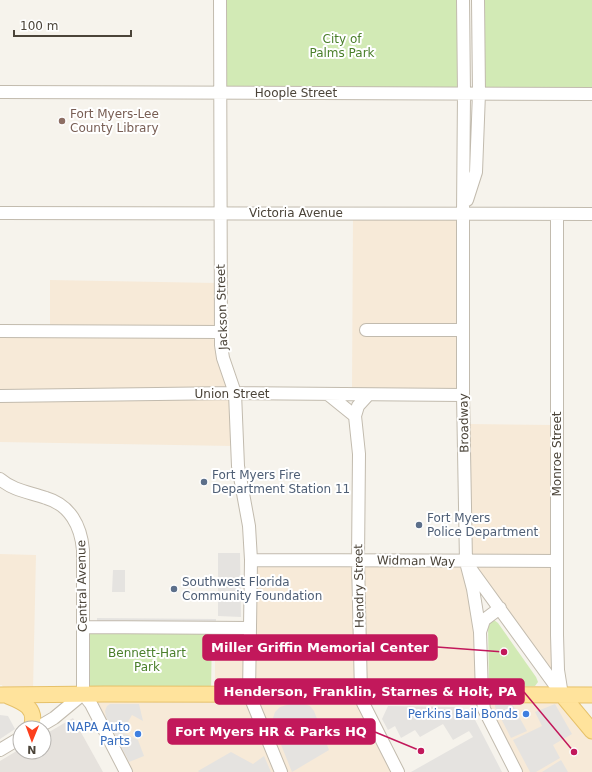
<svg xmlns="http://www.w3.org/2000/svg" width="592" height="772" viewBox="0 0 592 772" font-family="'DejaVu Sans',sans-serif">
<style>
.commercial{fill:#f7ead8}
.industrial{fill:#e6e2dd}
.green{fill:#d2eab5}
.parking{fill:#e5e3e0}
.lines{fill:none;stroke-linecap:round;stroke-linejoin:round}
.minor-casing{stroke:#c2bbae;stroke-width:14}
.major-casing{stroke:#e6c16a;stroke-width:17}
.minor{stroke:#fff;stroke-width:12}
.major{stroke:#ffe39c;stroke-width:15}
.education-dot{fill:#8d6e63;stroke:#fff;stroke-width:1.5}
.service-dot{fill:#5c6f8a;stroke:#fff;stroke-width:1.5}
.shop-dot{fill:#3f7fe0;stroke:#fff;stroke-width:1.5}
.labels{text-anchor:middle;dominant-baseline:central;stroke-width:4;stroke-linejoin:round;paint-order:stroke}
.park-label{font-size:12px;fill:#4a7f2a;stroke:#fff}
.street-label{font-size:12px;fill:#4b4439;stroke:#fff}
.education-label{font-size:12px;fill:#785e54;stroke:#fff;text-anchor:start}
.service-label{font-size:12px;fill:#4e5e75;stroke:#fff;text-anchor:start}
.shop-label{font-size:12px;fill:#366cbe;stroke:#fff;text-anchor:end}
.leader{fill:none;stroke:#c2185b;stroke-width:1.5}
.callout-dot{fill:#c2185b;stroke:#fff;stroke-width:1.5}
.callout{fill:#c2185b;stroke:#c2185b;stroke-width:1.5}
.callout-label{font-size:13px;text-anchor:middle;font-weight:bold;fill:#fff}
</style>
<rect width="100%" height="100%" fill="#f6f3ec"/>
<!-- commercial -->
<path class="commercial" d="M353,217H459V390H352Z
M50,280L216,283L214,327H50Z
M0,336H213L216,353L220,361L230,389L0,391Z
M232,398L233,446L0,442V400Z
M468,424L553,425V557H470Z
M0,554L36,555L33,690H4L2,685H0Z
M255,564L354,565L357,690L253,689Z
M362,565L463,566L476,632L477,690H365Z
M474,566H553L555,677Z
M215,632H246L245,689H215Z
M92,698H247L277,772H131Z
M256,698L356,699L392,772H286Z
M486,699H559L592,738V772H521L488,707Z"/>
<!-- industrial -->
<path class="industrial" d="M73,718L103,772H0V761L20,749V752H44V735Z"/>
<!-- green -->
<path class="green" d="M222,0H462V91H223Z
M480,0H592V92L481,91Z
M494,620L498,623L536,677L538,682L535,686H489L488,625L491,621Z
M84,627H212L211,694H83Z"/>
<!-- parking -->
<path class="parking" d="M218,553H240L241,617L218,616Z
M113,570H125V592H112Z
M97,618L216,619V627H97Z
M302,703L310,706L314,711L329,750L292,772L273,725V718L275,712L280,707L290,704Z
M110,704H139L143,721L132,715L122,732L138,740L144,756L129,762L106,717L105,711L107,706Z
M495,704H512L527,731L511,738L495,707Z
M555,704L572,734L553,745L560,758L536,772H530L513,740L542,726L535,712Z
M388,706L460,707L472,714L502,772H411L473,737L469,731L453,740L443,724L420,737L415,730L401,738L395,726L388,730L382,719Z
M0,715L8,716L15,729L0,739Z
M231,752L253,764L264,756L271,772H199L198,771Z
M561,760L568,772H542Z"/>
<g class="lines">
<defs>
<path id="minor" d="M220,0L221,345L223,358L235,393L238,466L249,526L251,560L249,694L281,772
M463,0L464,93L463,213V395L466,562L473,589L480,632L482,694L484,709L516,772
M0,92L592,94
M467,200L476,172L479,93L478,0
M0,213L592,214
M557,214V635L558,670L562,695
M366,330H463
M0,331L220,332
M329,395L355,416
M368,395L358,406L355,416L359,454L358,560L361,694L363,703L398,772
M0,396L235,393L463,395
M0,479C14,491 29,492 46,498C70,505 81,526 83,550V694
M251,560L557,561
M470,568L560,692
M83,627L250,628
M480,632L484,620L500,608
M83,694L91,704L126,772
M37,728L54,718L83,694
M0,750L20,738"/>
<path id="major" d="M0,695L104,694L592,695
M562,695L592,731
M8,696C23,702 38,708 31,728"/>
</defs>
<!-- minor casing -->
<use href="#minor" class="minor-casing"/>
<!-- major casing -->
<use href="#major" class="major-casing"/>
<!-- minor -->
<use href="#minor" class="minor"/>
<!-- major -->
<use href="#major" class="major"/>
</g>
<!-- markers -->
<circle class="education-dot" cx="62" cy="121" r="4"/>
<g class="service-dot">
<circle cx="204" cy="482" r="4"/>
<circle cx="419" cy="525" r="4"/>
<circle cx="174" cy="589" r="4"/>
</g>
<g class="shop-dot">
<circle cx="526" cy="714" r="4"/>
<circle cx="138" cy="734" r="4"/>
</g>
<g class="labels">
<!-- park labels -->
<g class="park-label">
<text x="342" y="39">City of<tspan x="342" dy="14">Palms Park</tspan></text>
<text x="147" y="653">Bennett-Hart<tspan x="147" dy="14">Park</tspan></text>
</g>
<!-- street labels -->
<g class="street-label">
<text x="296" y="93">Hoople Street</text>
<text x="296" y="213">Victoria Avenue</text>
<text transform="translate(222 307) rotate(-92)">Jackson Street</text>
<text x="232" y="394">Union Street</text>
<text transform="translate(464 423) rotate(-91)">Broadway</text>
<text transform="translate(557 454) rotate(-90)">Monroe Street</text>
<text transform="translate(416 561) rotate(1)">Widman Way</text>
<text transform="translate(82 586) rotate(-91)">Central Avenue</text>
<text transform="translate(359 586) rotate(-91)">Hendry Street</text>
</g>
<!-- education labels -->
<g class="education-label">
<text x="70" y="114">Fort Myers-Lee<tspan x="70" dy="14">County Library</tspan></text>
</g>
<!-- service labels -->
<g class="service-label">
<text x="212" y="475">Fort Myers Fire<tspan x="212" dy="14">Department Station 11</tspan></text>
<text x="427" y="518">Fort Myers<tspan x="427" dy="14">Police Department</tspan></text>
<text x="182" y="582">Southwest Florida<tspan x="182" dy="14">Community Foundation</tspan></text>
</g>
<!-- shop labels -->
<g class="shop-label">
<text x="518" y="714">Perkins Bail Bonds</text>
<text x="130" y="727">NAPA Auto<tspan x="130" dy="14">Parts</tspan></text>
</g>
</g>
<!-- callouts -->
<path class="leader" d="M504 652L437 647M574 752L524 692M421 751L375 732"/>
<g class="callout-dot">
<circle cx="504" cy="652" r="4"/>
<circle cx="574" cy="752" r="4"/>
<circle cx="421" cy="751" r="4"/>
</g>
<g class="callout">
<rect x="203" y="635" width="234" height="25" rx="4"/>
<rect x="215" y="679" width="309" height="25" rx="4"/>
<rect x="168" y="719" width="207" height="25" rx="4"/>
</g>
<g class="callout-label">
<text x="320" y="652">Miller Griffin Memorial Center</text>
<text x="370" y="696">Henderson, Franklin, Starnes &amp; Holt, PA</text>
<text x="271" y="736">Fort Myers HR &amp; Parks HQ</text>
</g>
<!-- north arrow -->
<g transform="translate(32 740) rotate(181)"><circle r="19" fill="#ffffff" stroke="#b7b4b0"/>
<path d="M0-3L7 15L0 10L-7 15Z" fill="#fc3f1d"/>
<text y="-6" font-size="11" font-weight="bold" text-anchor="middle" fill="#4b4439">N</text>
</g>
<!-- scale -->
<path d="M14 30v6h117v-6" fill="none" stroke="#4b4439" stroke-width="2"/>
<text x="20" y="30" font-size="12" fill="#4b4439" stroke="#ffffff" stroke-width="3" paint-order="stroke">100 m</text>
</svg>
